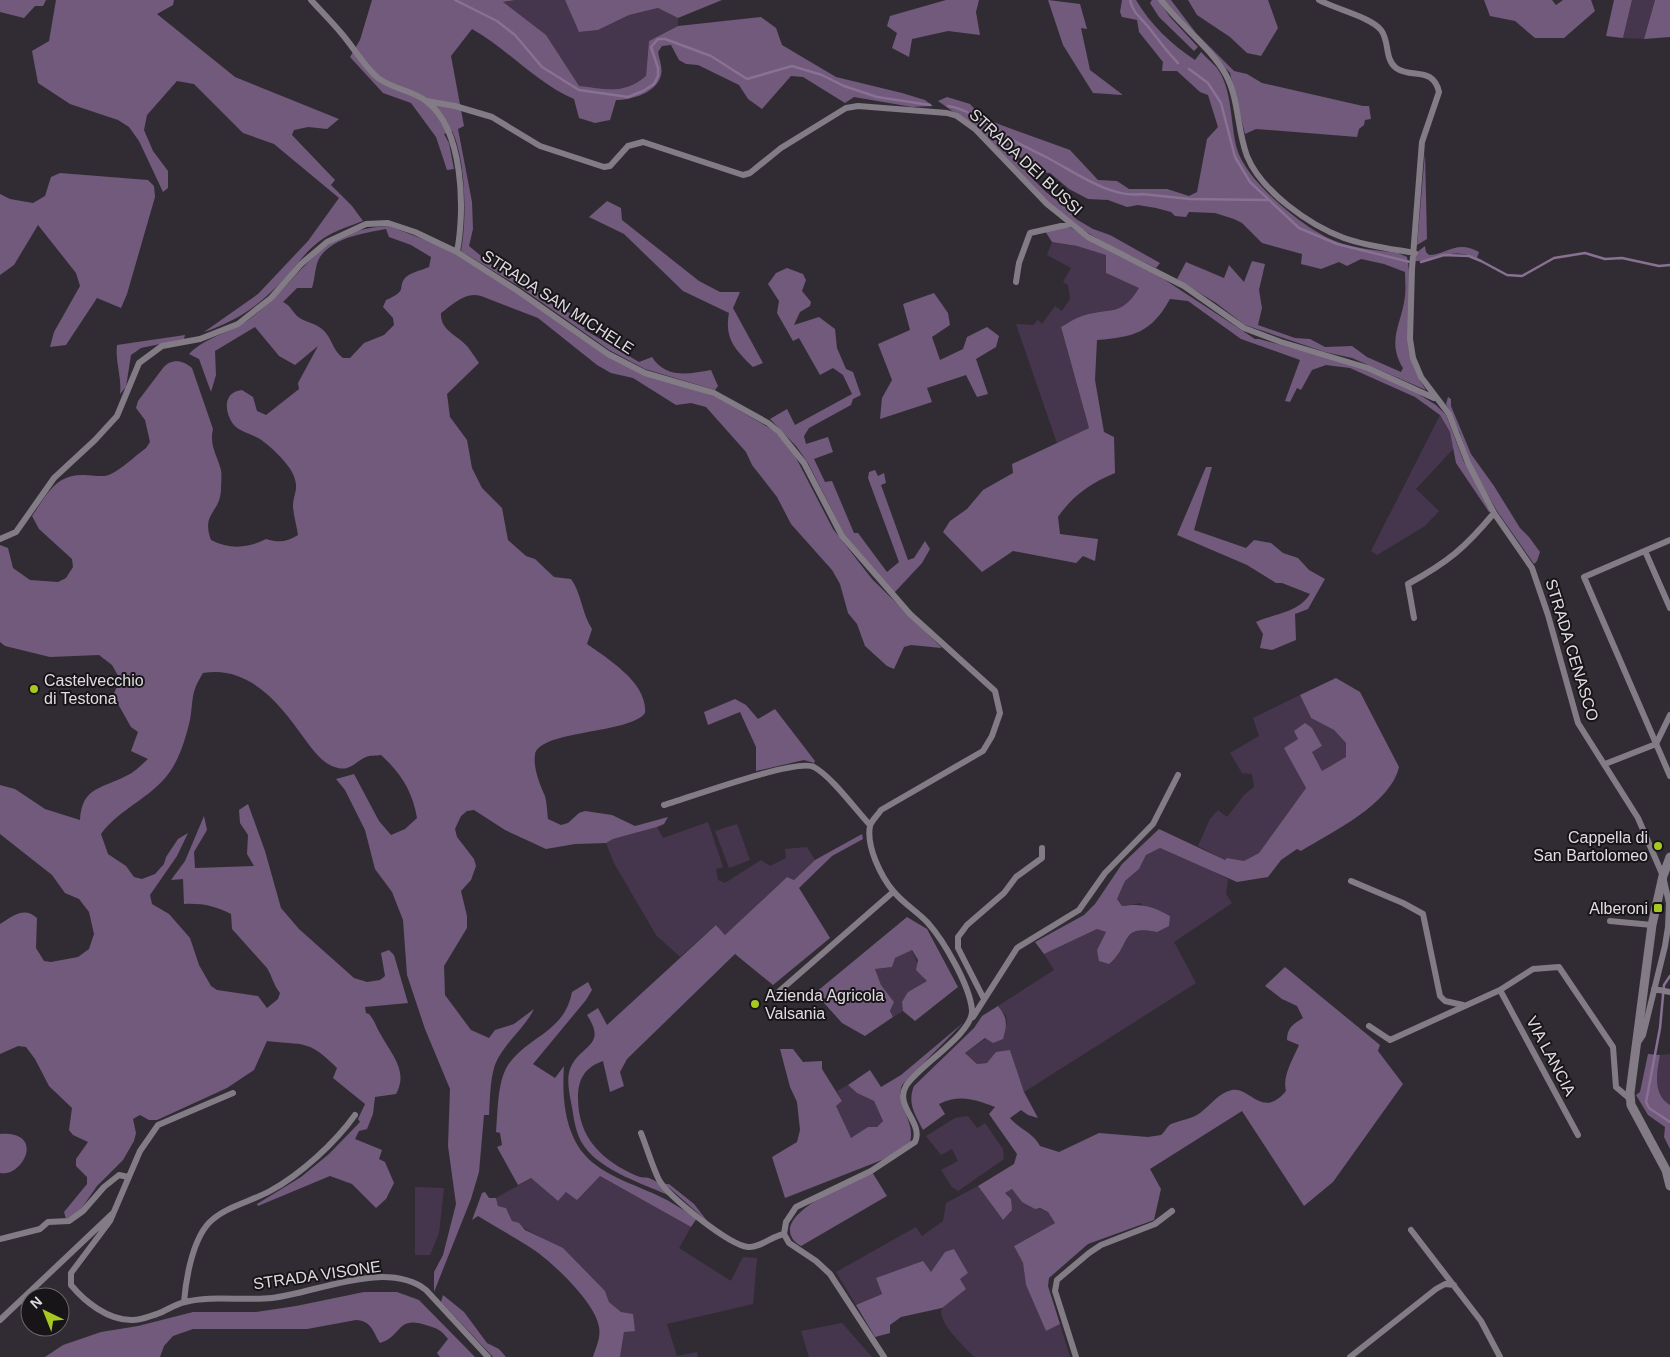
<svg xmlns="http://www.w3.org/2000/svg" width="1670" height="1357" viewBox="0 0 1670 1357" font-family="Arial,sans-serif">
<style>
.green{fill:#46364d}
.forest{fill:#715a7b;fill-rule:evenodd}
.lines{fill:none;stroke-linecap:round;stroke-linejoin:round}
.stream{stroke:#887193;stroke-width:2.5}
.street{stroke:#837c86;stroke-width:6}
.secondary{stroke:#837c86;stroke-width:9}
.poi-dot{fill:#a6c821;stroke:#181519;stroke-width:2}
.labels{text-anchor:middle;dominant-baseline:central;stroke-width:4;stroke-linejoin:round;paint-order:stroke}
.street-label{font-size:16px;fill:#e0dce1;stroke:#181519}
.poi-label{font-size:16px;fill:#e0dce1;stroke:#181519;text-anchor:start}
</style>
<rect width="100%" height="100%" fill="#312c34"/>
<!-- green -->
<path class="green" d="M515,0H565L580,32L598,30L629,15L658,8L678,18V26L649,41L646,76C624,96 606,89 579,87L503,2Z
M1632,0H1655L1644,39L1623,38Z
M1052,242L1077,246L1107,255L1106,273L1140,288C1121,318 1108,307 1082,316C1075,318 1068,323 1061,327L1089,428L1057,443L1016,324L1033,325L1038,320L1042,324L1055,306L1062,311L1070,299L1068,285L1063,282L1071,268L1047,255Z
M1440,415L1450,432L1454,448L1416,489L1439,511L1425,526L1377,555L1371,551Z
M1300,695L1311,718L1334,730L1346,743L1347,757L1322,771L1311,752L1322,746L1298,739L1285,748L1306,788L1259,853L1244,861L1228,858L1225,860L1198,846L1210,819L1218,810L1227,817L1244,795L1254,787L1252,774L1242,773L1230,753L1259,736L1253,718Z
M708,822L723,867L716,869L718,880L725,883L761,860L770,866L786,858L785,849L807,847L815,860L794,880L787,877L725,935L716,925L680,957L656,935L614,863L606,843L613,839L657,827L663,838Z
M737,824L750,860L729,868L715,831Z
M1160,848C1183,859 1206,867 1228,879L1226,894L1232,903L1174,942L1196,983L1024,1092L1010,1050L987,1063L977,1064L965,1053L1007,1024L1006,1016L998,1006L1054,970L1044,954L1097,929L1106,932L1097,950L1117,957C1129,935 1130,926 1157,932L1141,903L1122,906L1117,899L1125,881L1139,869L1146,855Z
M911,950C918,960 918,974 927,981L908,992L903,1011L893,1017L890,1011L894,1002L881,985L875,969L892,967L895,958Z
M1670,1054V1105C1652,1094 1657,1072 1660,1055Z
M848,1085L857,1093L874,1101L883,1121L877,1127H868L850,1139L836,1106L842,1101L837,1091Z
M968,1116L977,1128L985,1123L1003,1149L1004,1159L958,1191L952,1187L941,1170L958,1161L952,1149L941,1155L926,1136L955,1118Z
M600,1176L691,1227L679,1248L731,1281L743,1257L757,1258L753,1304L667,1324L677,1356L697,1352L698,1357H620L624,1332L621,1312L609,1302L605,1291L543,1239L512,1221L506,1208L498,1206L496,1198L531,1178L558,1201L566,1192Z
M978,1186L1002,1219L1005,1193L1012,1189L1022,1202L1048,1212L1055,1223L1014,1246L1023,1263L1026,1285L1046,1331L1060,1324L1070,1357H974C966,1348 936,1321 942,1309C945,1301 959,1294 966,1289L959,1279L968,1273L945,1252L931,1273L876,1278L882,1294L856,1305L836,1272L916,1227L922,1236L943,1221L946,1203Z
M415,1187L444,1188L439,1233L430,1255H415Z
M842,1323L872,1357H809L801,1331Z"/>
<!-- forest -->
<path class="forest" d="M0,0H46L43,6H35L24,18L0,12Z
M56,0H174L173,5L157,14L235,77L339,119L327,129L308,127L294,130L292,135L335,180L331,185L352,206L363,221C350,226 336,230 324,238C307,249 297,265 284,279C260,305 237,321 204,332L258,294L308,241L339,198L274,144L243,133L194,84L177,81L147,115L144,130L153,151L168,171V188L163,192L139,141L129,127L118,120L70,104L38,83L32,51L49,41Z
M372,0H515L503,2L546,35L579,86C606,89 624,95 646,76L649,41L678,26L761,17L776,28L782,45L836,77L902,93L925,100L933,106L912,107L854,97L845,103L803,77L791,76L762,109L748,99L739,85L698,65L686,64L679,60L671,45L662,46L658,52C659,59 663,68 661,75C657,93 631,100 616,100L610,120L595,123L579,118L574,99C536,83 508,49 472,29L451,56L464,126L458,129L472,202L473,229L469,246L492,265L520,276L554,306L581,318L585,330L639,362L652,357C666,379 689,374 711,370L718,386L715,390L645,369L609,350L520,287L461,251C467,220 466,159 452,131L444,134L449,143L454,169L447,170L436,137L411,103L383,93L350,57L360,40Z
M565,0H722L678,18L658,8L629,15L598,30L579,32Z
M946,0H979L976,12L980,35L948,31L912,39L909,57L892,48L897,33L887,26L890,16Z
M1048,0L1080,4L1087,29L1081,28L1090,70L1123,95L1093,93L1063,45Z
M1122,0H1136C1150,24 1172,45 1195,60L1201,52C1206,57 1212,63 1217,68C1233,90 1230,124 1237,149C1246,181 1304,229 1335,241C1354,249 1378,250 1398,253L1407,257C1417,306 1394,344 1426,390L1352,358L1325,352L1245,325L1216,303L1177,279L1186,262L1224,278L1229,265L1244,282L1252,261L1265,264L1259,290L1262,308L1258,325L1295,338L1310,339L1325,347L1352,346L1367,357L1401,372L1403,368C1386,340 1402,324 1405,296C1406,289 1405,280 1405,272L1384,264L1361,259L1347,266L1339,262L1321,269L1301,264L1302,254L1262,243L1242,223L1234,219L1215,213L1189,212L1186,217L1175,216L1171,212L1156,208L1138,205L1127,207L1108,200L1088,199L1069,189L1050,173L1040,172L1023,158L1016,157L1028,174L1046,192L1068,209L1076,219L1093,229L1110,235L1160,263L1156,268C1122,251 1086,236 1057,210C1017,174 983,131 938,101L947,97L970,104L982,117L1001,125L1070,150L1098,180L1117,181L1129,189H1167L1189,196L1197,192L1207,139L1218,127L1208,95L1200,92L1177,71H1162L1163,62L1139,32L1137,20L1122,17L1120,12Z
M1152,0H1158L1170,17L1198,47L1194,51L1159,17L1150,3Z
M1164,0H1171L1196,33L1234,71L1247,74L1262,83L1363,106H1369L1371,119L1365,120L1364,125L1359,129L1357,137L1256,129L1245,134L1230,73Z
M1188,0H1268L1278,28L1261,56L1247,53L1230,37L1197,15Z
M1484,0H1552L1556,5L1563,0H1591L1595,11L1564,38H1535L1515,21L1490,16Z
M1614,0H1632L1623,38L1606,36Z
M1655,0H1670V37L1644,39Z
M1425,153L1427,239L1417,245Z
M60,173L148,180L154,186L155,197L127,294L121,308L97,298L66,345L50,347L54,332L80,286L76,273L38,225L14,265L0,275V194L10,199L33,203L45,196L51,177Z
M607,201L621,208L622,220L699,281L720,292H740L733,308L763,363L753,367C736,350 724,339 729,313L683,291L624,234L589,217Z
M389,226L441,246L483,270L642,373L716,397L773,430L793,452L833,529L872,579L942,648L911,645L904,647L894,669L887,666L865,646L857,624L848,613L840,584L832,570L791,524L777,497L752,465L746,452L706,407L691,403L676,405L633,378L611,373L597,365L538,318L481,296C466,291 453,304 441,313C440,330 457,335 467,346C471,351 475,357 479,363L447,394L450,417L467,440L472,468L482,488L502,508L508,540L526,556L535,559L554,577L571,579C581,592 582,614 592,629L587,644C608,659 648,683 645,713C630,734 538,730 535,755C533,768 540,785 545,796C547,803 547,812 548,819L561,825L568,823L579,813L585,811L612,815L635,826L668,817L664,824L657,827L613,839L606,843L575,844L546,849L505,830L474,810L467,811L461,816L455,829L457,837L474,859L476,866L471,880L461,891L467,916V928L444,966L445,995L471,1030L489,1038L495,1030L514,1024L534,1009C524,1030 501,1045 494,1068C490,1082 490,1100 489,1115H484L479,1172L471,1199L434,1292V1272L443,1255L456,1204L448,1146L450,1089L425,1029L407,975L403,920L392,892L375,869L365,830L345,790L336,779L354,774L379,821L391,835L405,829L417,818C413,792 400,772 381,755C376,756 370,755 366,757C356,761 351,771 338,768C323,765 312,749 304,738C280,704 249,665 203,673C190,694 194,698 190,720C186,737 180,758 169,773C150,799 120,808 101,834L108,854L126,866L134,877L142,879L155,874L164,864L166,857L178,839L188,833L177,856L150,895L152,904L169,914L190,938L199,965L211,986L217,990L258,996L267,1008L278,999L280,993C273,984 272,976 267,968L232,929L231,914C216,906 201,903 184,904L183,879L171,880L185,861L204,816L207,830L194,852L195,868L254,866L247,854L248,835L240,823L239,810L248,804L265,851L281,908L299,929L354,978L367,982L380,980L385,976L381,953L389,950L394,955L408,1003L365,1007L366,1013L369,1014C375,1021 376,1027 381,1035C391,1054 409,1071 396,1094L375,1097L373,1114L367,1129L359,1131L355,1139L382,1150L379,1159L385,1162L394,1183L386,1199L376,1208L352,1184L330,1176L258,1206L257,1204L301,1177L329,1154L360,1122L358,1119L365,1104L333,1078L337,1068C307,1038 304,1046 267,1041L254,1070L227,1088L157,1120H149L140,1115L133,1119L136,1133L134,1141L123,1160L97,1186L79,1212L66,1219L64,1212L87,1184V1177L76,1166V1159L88,1142L73,1135L69,1130L72,1108L49,1086L35,1059L26,1047L18,1046L0,1054V924C13,916 24,906 37,918L36,948L44,961L51,962L78,957L89,949L94,934L89,912L79,899L65,893L52,875L0,834V785L15,789L45,809L80,820C82,787 101,789 126,776C135,772 141,765 148,759L131,751L138,732L131,727L118,704L110,703L120,679L112,665L99,655L50,657L5,646L0,642V545L8,548L13,568L30,580L58,582L66,578L73,567L72,559L39,529L32,516C47,495 55,474 84,475C93,475 103,478 111,474C123,468 135,456 146,448L150,442L145,420L136,408L138,401L163,368C171,358 183,360 192,368L213,429C209,445 217,455 221,470C222,476 221,484 221,490C220,513 201,513 211,540C230,550 249,548 266,539C279,543 287,542 298,535C297,526 293,515 293,505C294,491 300,489 292,472C286,461 270,446 260,439C252,434 238,431 233,424C224,411 223,392 242,390L253,397L257,411L266,415L299,389L298,383L318,346L295,365L279,356L255,327L215,351L216,375L211,392L199,359L189,354C206,336 232,333 251,318C303,279 315,229 389,226ZM386,229L389,237L411,245L431,257L429,267C422,270 412,272 406,277C396,287 410,290 386,300L383,307L393,318L394,325L384,335L364,343L350,358H343C332,350 332,337 322,329C315,323 304,322 297,316C291,310 291,306 283,302L297,288H312C315,279 315,264 320,257C334,237 365,233 386,229Z
M1070,227L1087,238L1156,274L1255,339H1259L1367,369L1415,392L1436,405L1446,415L1464,462L1492,511L1489,512L1456,463L1450,432L1440,415L1415,397L1350,368L1326,365L1312,370L1301,390L1297,388L1290,402L1285,401L1300,360L1241,339L1188,301L1170,299C1151,333 1134,337 1097,340L1095,380L1104,432L1114,437L1115,473C1091,483 1073,495 1058,517L1060,534L1098,539L1095,561L1083,556L1076,563L1013,551L982,572L943,532L950,521L967,509L983,490L1013,473L1012,464L1089,428L1061,327C1068,323 1075,318 1082,316C1108,307 1121,318 1139,288L1106,273V255L1077,246L1052,242L1045,231Z
M1425,246L1426,252L1429,255C1446,255 1457,239 1479,252L1477,258C1447,246 1439,262 1415,261L1416,253Z
M787,268L803,274L806,280L802,291L811,302L810,306L800,312L794,325L819,317L835,329L837,348L846,369L853,372L861,395L853,399L851,405L809,428L804,436L806,444L828,437L833,452L814,459L825,482L832,481L854,533H858L887,572L899,562L868,478L869,472L875,470L878,476L884,473L886,483L881,485L908,560L914,558L925,541L930,549L922,563L894,593L844,534L808,463L796,446L770,419L787,409L795,425L852,394L843,375L833,368L820,375L799,338L793,341L777,313L779,301L768,284L776,273Z
M934,293L948,313L950,325L932,337L940,360L963,349L967,337L987,327L999,336L996,347L976,359L988,394L977,397L966,375L927,388L932,402L880,419L882,398L892,380L878,344L910,330L903,304Z
M185,335L184,339L141,348L131,355L126,387L120,394C122,377 115,362 117,345Z
M1448,397L1451,399V406L1471,454L1494,486L1520,528L1529,537L1540,552L1537,561L1534,564L1497,511L1469,461L1460,433L1446,404Z
M1206,467H1212L1194,530L1246,548L1254,540L1271,543L1283,553L1298,558L1309,570L1325,579L1308,609L1295,614L1296,640L1272,650L1260,648L1263,634L1256,622C1276,613 1298,613 1310,594L1282,583H1276L1247,565L1177,535Z
M1336,678L1360,692L1399,767C1391,804 1332,832 1301,851L1297,849L1281,860L1268,877L1237,882L1160,848L1146,855L1139,869L1125,881L1117,899L1122,906C1141,903 1153,906 1170,916L1169,926L1157,932C1119,924 1132,945 1109,964L1099,961L1097,950L1106,932L1097,929L1044,954L1035,942L1084,915L1095,904L1122,864L1159,829L1225,860L1227,858L1244,861L1259,853L1306,788L1284,748L1298,739L1294,731L1305,723L1312,728L1322,746L1312,752L1322,771L1346,757V743L1334,730L1311,718L1300,695Z
M735,699L746,705L758,719L775,709L815,761L814,763L804,760L756,771V747L740,712L708,725L704,712Z
M862,834L863,839L832,856L799,888L830,938L773,985L735,954L627,1059L620,1072L624,1086L610,1092L603,1061C586,1067 579,1077 578,1095C577,1137 601,1160 637,1176C641,1178 645,1177 649,1178C658,1181 666,1190 673,1197C646,1185 601,1171 584,1146C576,1135 574,1120 572,1107C570,1096 566,1080 570,1069C580,1044 608,1047 587,1015L598,1008L607,1025L716,925L725,935L787,877L794,880L815,860Z
M907,917L927,929L958,987L915,1021L903,1011L902,1002L908,992L927,981L916,970L918,960L912,950L895,958L892,967L875,969L881,985L894,1002L890,1011L893,1017L865,1036L842,1023L815,993Z
M1285,967L1380,1045L1378,1051L1403,1084L1333,1182L1304,1206L1242,1111L1150,1169L1161,1189L1154,1220L1088,1244L1049,1278L1048,1286L1060,1324L1046,1331L1026,1285L1023,1263L1014,1246L1055,1223L1048,1212L1040,1208L1035,1209L1022,1202L1012,1189L1005,1193L1011,1199L1012,1210L1003,1220L978,1186L1014,1164L1017,1154L989,1114L995,1107C975,1099 959,1094 939,1104L945,1114L923,1130C915,1114 907,1103 914,1086L974,1028L982,1016L998,1006C1008,1018 1007,1025 1003,1039L993,1043L985,1038L965,1053L977,1064L987,1063L996,1052L1010,1050L1024,1092L1038,1118L1028,1115L1021,1110L1010,1118C1019,1129 1034,1133 1040,1146L1059,1152L1099,1133L1148,1137L1161,1135C1165,1132 1167,1126 1171,1124C1181,1120 1192,1119 1200,1113C1211,1105 1218,1093 1232,1090C1250,1086 1262,1120 1286,1091C1282,1076 1293,1059 1299,1045L1287,1040C1287,1028 1293,1024 1303,1018L1297,1006L1282,999L1265,986Z
M588,982L592,990L586,1000L533,1064L555,1078L564,1066C562,1095 564,1130 584,1154C603,1177 641,1186 667,1200C677,1206 687,1212 697,1218L691,1227L600,1176L577,1200L566,1192L558,1201L531,1178L518,1185L497,1147L502,1145L500,1133L496,1132C498,1112 497,1082 508,1065C529,1035 564,1033 572,992Z
M963,1023L902,1085C895,1106 916,1121 910,1142L887,1158L785,1198L772,1157L797,1142L800,1130L797,1102L790,1087L780,1049H793L803,1062L822,1061V1069L842,1101L836,1106L851,1138L868,1127H877L883,1121L874,1101L857,1093L848,1085L870,1070L881,1087L901,1075Z
M1648,1054L1660,1055C1657,1072 1652,1094 1670,1105V1149L1664,1137L1665,1127L1648,1115L1636,1095L1640,1092Z
M0,1134C47,1131 22,1178 0,1173Z
M872,1172L887,1196L801,1246C795,1243 790,1237 790,1231C789,1207 852,1182 872,1172Z
M665,1184H669L694,1204L708,1222Z
M485,1192L489,1198H496L498,1206L506,1208L512,1221L519,1223L525,1230L563,1248L605,1291L609,1302L621,1312L633,1314L635,1331L624,1332L620,1357H593C596,1347 601,1338 599,1327C596,1304 556,1266 537,1252C518,1239 497,1228 478,1216L472,1220L482,1193Z
M954,1249L968,1273L960,1279L966,1289L942,1308L901,1317L890,1325V1333L875,1337L856,1305L882,1294L876,1278L923,1261L931,1272L945,1252Z
M364,1292H397L419,1300L475,1357H440L437,1353L448,1339C441,1330 438,1329 429,1326C396,1314 404,1335 380,1343C373,1332 372,1321 356,1320L307,1329H193L173,1336L164,1346L160,1357H45L63,1345L101,1332L138,1326L193,1312H256L296,1306Z
M443,1295L464,1312L487,1343L499,1349L506,1357H493L441,1302Z"/>
<g class="lines">
<!-- stream -->
<path class="stream" d="M455,0L497,21L515,35L542,67L579,90L628,97L643,91L654,84L658,76V68L651,47L658,39H665L711,56L747,79L792,66L822,75L844,86L877,97L930,105
M1130,0C1133,14 1142,18 1150,29C1160,42 1167,52 1178,63
M1189,69L1208,83L1221,103L1235,157L1250,182L1299,228L1337,244L1410,262
M948,106C969,109 988,125 1005,136C1019,144 1032,150 1046,157C1073,171 1111,199 1142,194L1190,199L1267,200
M1421,262L1444,255L1469,256L1481,261L1507,275L1522,276L1554,258L1585,253L1605,259L1622,258L1659,266L1670,265
M1670,976L1664,985L1660,1028L1646,1102L1649,1108L1670,1122"/>
<!-- street -->
<path class="street" d="M311,0C321,11 332,22 342,34C354,48 364,66 378,78C392,89 412,90 426,101C464,129 465,210 457,252
M1161,0C1180,25 1211,48 1226,75C1239,99 1237,130 1247,156C1261,191 1309,225 1344,238C1366,246 1392,249 1415,253
M1319,0C1335,9 1371,17 1381,30C1390,42 1384,58 1396,68C1412,79 1433,66 1439,92L1422,142L1420,167L1412,269L1410,339L1413,358L1421,377L1449,414L1468,463L1494,513L1532,568L1548,615L1578,723L1638,818L1663,876L1669,903L1668,927L1665,946L1643,1035L1637,1044
M426,101L455,106L492,117L540,146L604,167L610,166L628,146L643,142L743,175L750,173L781,148L846,108L858,106L947,113L957,116L975,129L1047,204L1088,237L1184,286L1244,328L1281,342L1368,368L1434,398
M1016,282L1019,263L1030,233L1070,224
M0,539L16,532L54,478L95,440L117,416L139,363L162,346L200,339L238,324L271,298L301,264L327,242L366,224L388,223L415,232L457,252L518,291L608,354L645,373L714,393L768,423L779,432L804,463L842,536L910,614L995,691L1000,713L992,736L983,751L881,810C878,815 871,821 870,826C866,846 881,877 894,892C904,904 918,912 928,923C944,941 970,986 972,1010C974,1033 917,1067 906,1086C894,1106 924,1123 915,1142L871,1171L796,1207L786,1222L784,1234L789,1243L816,1261L830,1274L884,1357
M1670,540L1584,577L1670,776
M1645,551L1670,608
M1414,618L1408,584C1448,562 1465,548 1494,513
M1605,764L1656,744L1670,715
M664,805C688,798 796,758 814,767C832,777 855,809 870,825
M1351,881L1403,903L1423,914L1440,996L1445,1001L1463,1005
M1610,921L1652,925
M1654,989L1670,992
M775,995L893,892
M984,999L958,948V937L967,925L1004,893L1016,877L1042,858V848
M973,1017L1017,948L1079,910L1105,873L1153,824L1178,775
M1369,1026L1390,1040L1500,990
M233,1093L158,1125L140,1151L110,1221L71,1273V1285C85,1302 108,1320 131,1320C139,1321 150,1316 157,1314C166,1311 175,1304 185,1302C211,1295 244,1301 272,1298C316,1293 386,1259 426,1290L488,1357
M641,1133C647,1148 652,1166 659,1180C669,1197 729,1245 748,1247C760,1248 772,1236 784,1234
M1578,1135L1500,990L1533,969L1559,967L1613,1047L1616,1087L1630,1099
M1411,1230L1481,1321L1500,1357
M0,1239L40,1229L48,1222L69,1221L83,1211L104,1187L119,1175L128,1177
M184,1302C186,1278 193,1236 212,1220C228,1206 252,1201 270,1191C300,1175 335,1143 355,1115
M0,1320L112,1214
M1076,1357L1055,1291L1057,1280L1089,1253L1101,1245L1155,1224L1172,1211
M1350,1357L1436,1289L1445,1284L1454,1285"/>
<!-- secondary -->
<path class="secondary" d="M1670,857L1663,876L1652,925L1630,1093L1631,1105L1666,1170L1670,1186"/>
</g>
<!-- markers -->
<g class="poi-dot">
<circle cx="34" cy="689" r="5"/>
<circle cx="1658" cy="846" r="5"/>
<rect x="1653" y="903" width="10" height="10" rx="2.5"/>
<circle cx="755" cy="1004" r="5"/>
</g>
<g class="labels">
<!-- street labels -->
<g class="street-label">
<text transform="translate(1026 162) rotate(43)">STRADA DEI BUSSI</text>
<text transform="translate(558 302) rotate(33)">STRADA SAN MICHELE</text>
<text transform="translate(1572 650) rotate(73)">STRADA CENASCO</text>
<text transform="translate(1551 1056) rotate(62)">VIA LANCIA</text>
<text transform="translate(317 1275) rotate(-8)">STRADA VISONE</text>
</g>
<!-- poi labels -->
<g class="poi-label">
<text x="44" y="680">Castelvecchio<tspan x="44" dy="18">di Testona</tspan></text>
<text x="1648" y="837" text-anchor="end">Cappella di<tspan x="1648" dy="18">San Bartolomeo</tspan></text>
<text x="1648" y="908" text-anchor="end">Alberoni</text>
<text x="765" y="995">Azienda Agricola<tspan x="765" dy="18">Valsania</tspan></text>
</g>
</g>
<!-- north arrow -->
<g transform="translate(45 1312) rotate(317)"><circle r="24" fill="#181519" stroke="#686569"/>
<path d="M0-4L9 19L0 12L-9 19Z" fill="#a6c821"/>
<text y="-8" font-size="14" font-weight="bold" text-anchor="middle" fill="#e0dce1">N</text>
</g>
</svg>
